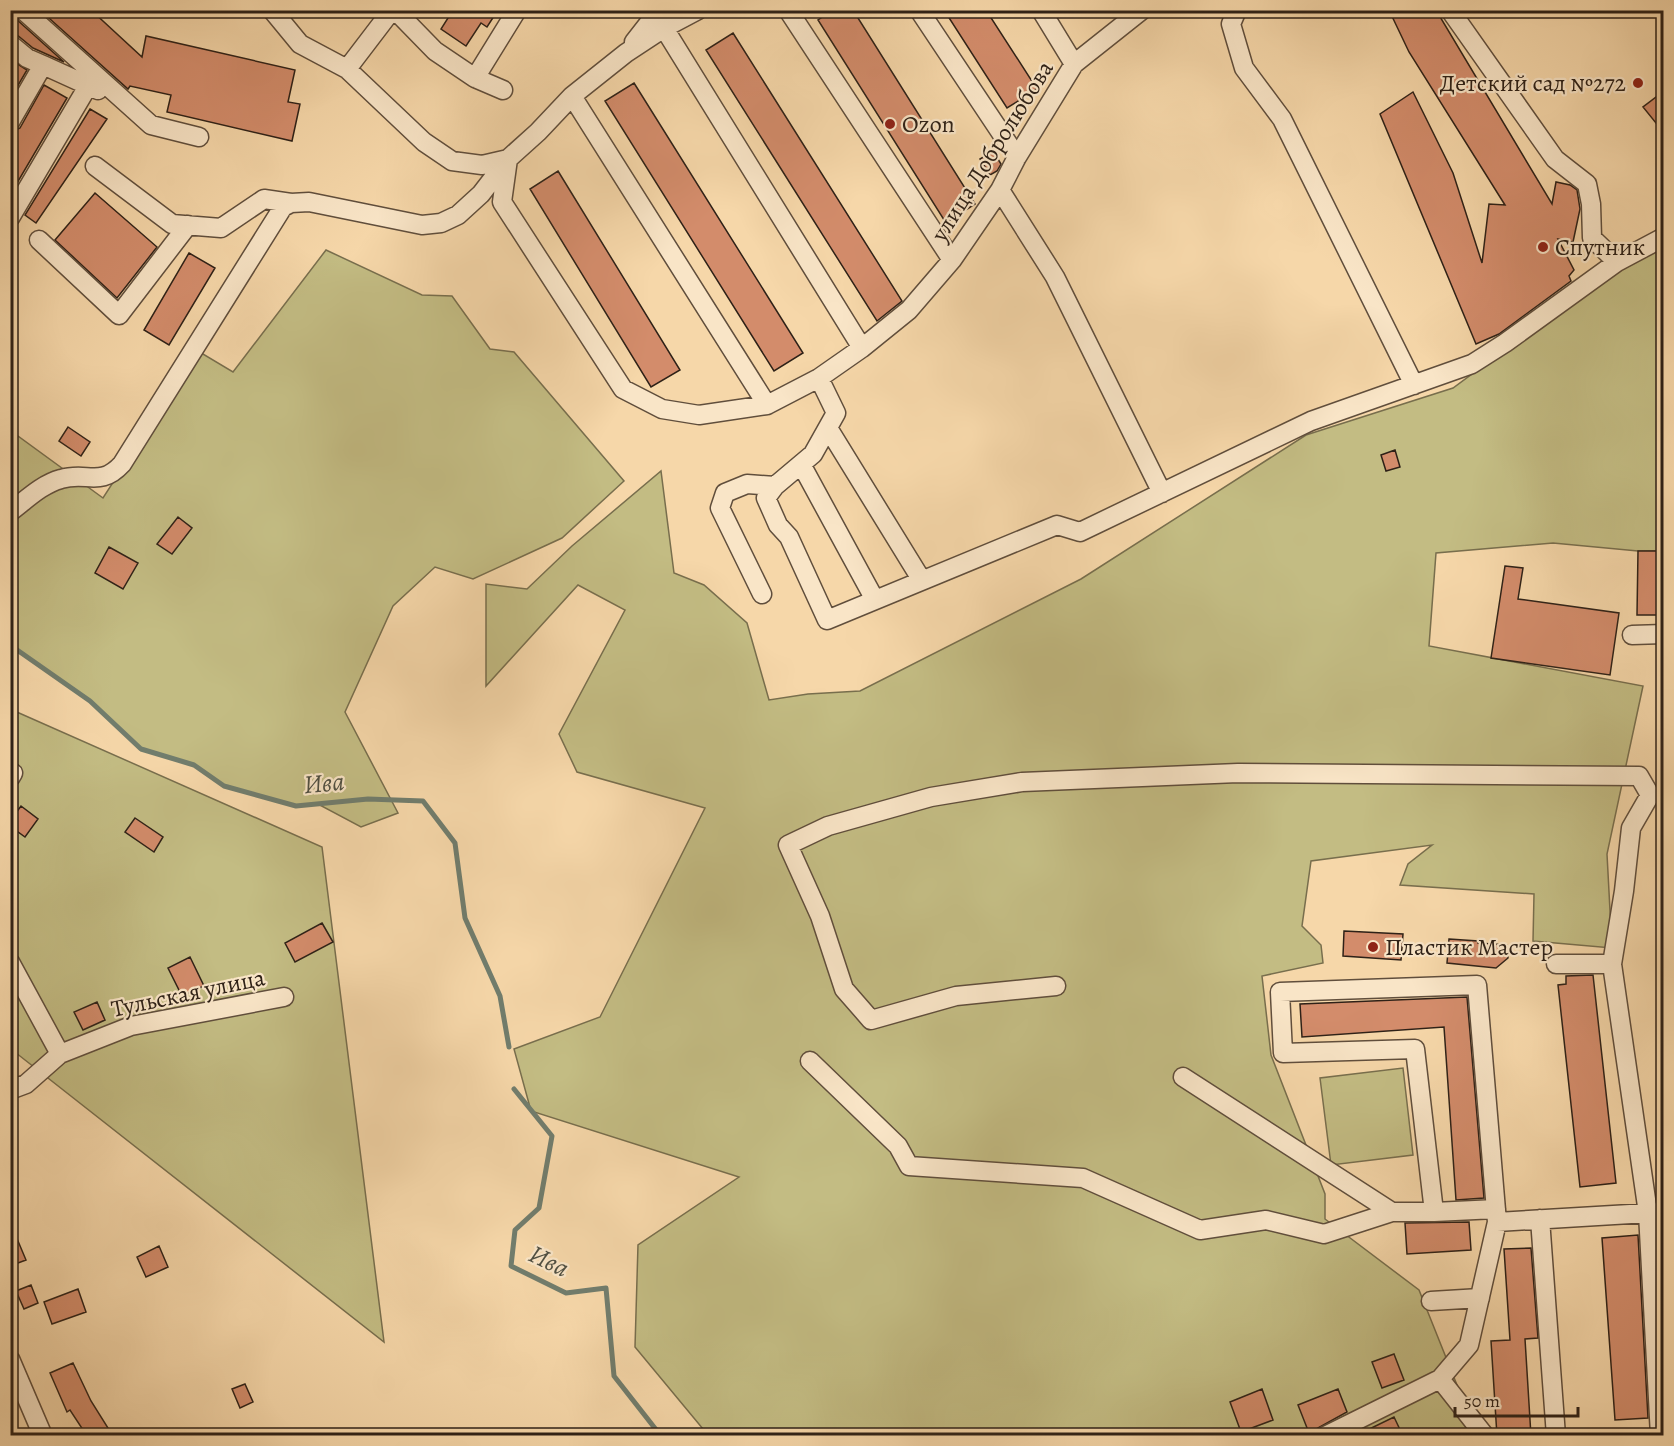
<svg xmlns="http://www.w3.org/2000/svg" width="1674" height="1446" viewBox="0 0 1674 1446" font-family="Alegreya,serif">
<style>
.green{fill:#c3bc83;stroke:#786e4d;stroke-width:1.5}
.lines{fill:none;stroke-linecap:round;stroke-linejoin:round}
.stream{stroke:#717d6d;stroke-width:5}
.building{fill:#d38c6b;stroke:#2e2117;stroke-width:1.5}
.minor-casing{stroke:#604e3c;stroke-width:21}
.minor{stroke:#f9e5c7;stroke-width:18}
.poi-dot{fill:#8f2418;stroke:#f9e5c7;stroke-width:2}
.labels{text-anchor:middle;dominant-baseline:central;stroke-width:4.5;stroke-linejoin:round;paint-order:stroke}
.poi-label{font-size:24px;fill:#2e2117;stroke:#f9e5c7;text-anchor:start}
.street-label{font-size:24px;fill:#2e2117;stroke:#f9e5c7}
.water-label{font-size:26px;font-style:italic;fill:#4f4f42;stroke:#f9e5c7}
</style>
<rect width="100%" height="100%" fill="#f6d7a9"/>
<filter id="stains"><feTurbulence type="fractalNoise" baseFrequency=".00333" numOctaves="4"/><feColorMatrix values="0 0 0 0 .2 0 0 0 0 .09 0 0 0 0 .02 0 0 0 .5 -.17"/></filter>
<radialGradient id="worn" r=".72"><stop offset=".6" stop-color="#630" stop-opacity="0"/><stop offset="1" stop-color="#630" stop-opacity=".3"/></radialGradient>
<!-- green -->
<path class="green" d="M326,250L422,295L452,296L490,349L514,352L624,481L562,538L473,579L435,567L393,606L345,712L398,813L361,827L318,804L296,806L224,786L194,764L141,749L90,701L11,645V431L103,498L198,351L233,372Z
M1653,250L1663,251V551H1638L1553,543L1436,553L1429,646L1643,686L1607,854L1612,948L1533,941L1534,894L1400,885L1408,864L1432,845L1311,861L1302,926L1321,945L1323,963L1262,976L1271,1055L1325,1194V1219L1419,1290L1477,1435H708L635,1347L638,1245L739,1177L531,1111L514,1049L600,1017L705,808L577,772L559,734L625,610L578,585L486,686V584L527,589L572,546L661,471L674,573L704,585L747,623L769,700L808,694L860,691L1081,579L1306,435L1453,388L1599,280Z
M10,709L322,847L384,1342L11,1049Z
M1403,1068L1413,1155L1331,1165L1320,1078Z"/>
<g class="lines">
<!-- stream -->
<path class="stream" d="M10,645L90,701L141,749L194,765L224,786L296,806L368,799L423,801L455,843L465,918L500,996L509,1047
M514,1089L552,1136L539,1208L515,1230L511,1266L566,1293L606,1288L614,1376L661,1436"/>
</g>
<!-- building -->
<path class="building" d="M10,10L15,18L64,62L33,48L17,35L10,33Z
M40,10H91L142,57L146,36L295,70L288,102L300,104L292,141L167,112L171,95L130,86L128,89Z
M453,10H498L487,27L481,23L466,46L441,29Z
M833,10H853L975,204L946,223L818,20Z
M944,10H986L1037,89L1007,108Z
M1389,10H1436L1552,204L1556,182L1570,185L1577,190L1580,209L1573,242L1558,239L1574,270L1569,276L1571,281L1499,334L1476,344L1380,114L1413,92L1453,173L1482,263L1489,204L1505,205L1409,52Z
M733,33L902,301L877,321L706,50Z
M10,59L27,70L10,99Z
M634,83L803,353L774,371L605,101Z
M44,85L67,98L10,195V133L20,128Z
M1664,91V133L1643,107Z
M90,109L107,119L36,223L25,215Z
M993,151L1001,164L997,171L990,175L980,159Z
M558,171L680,370L651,387L530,189Z
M95,193L157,247L117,298L55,240Z
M189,253L215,268L169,345L144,330Z
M68,427L90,442L81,456L59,441Z
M1395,450L1400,467L1386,471L1381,455Z
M178,517L192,528L172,554L157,544Z
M109,547L138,563L123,589L95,573Z
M1638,551H1664V615H1637Z
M1505,566L1523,568L1518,599L1619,613L1610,675L1491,658Z
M21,806L38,819L25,837L10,826V821Z
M135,818L163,837L154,852L125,832Z
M322,923L333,942L295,962L285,943Z
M1344,931L1403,934L1401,960L1343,956Z
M1449,939L1478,941V943L1507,945L1508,958L1496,968L1447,963Z
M190,957L204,986L182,996L168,968Z
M1593,975L1616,1183L1580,1187L1558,985L1566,984V976Z
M1467,997L1484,1198L1456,1200L1444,1027L1302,1037L1300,1004Z
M97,1002L105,1020L83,1030L74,1012Z
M10,1222L26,1260L10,1266Z
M1469,1222L1471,1250L1407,1254L1405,1223Z
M1638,1235L1648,1418L1615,1420L1602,1238Z
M159,1246L168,1267L146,1277L137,1257Z
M1531,1248L1538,1338L1525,1339L1531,1436H1497L1491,1341L1510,1340L1504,1249Z
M31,1285L38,1303L24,1309L16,1291Z
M78,1289L86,1312L52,1324L44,1302Z
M1394,1354L1404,1380L1382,1388L1372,1362Z
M73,1363L91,1401L113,1436H87L70,1410L67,1412L50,1373Z
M245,1384L253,1402L240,1408L232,1389Z
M1262,1389L1273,1420L1241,1432L1230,1402Z
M1338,1389L1347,1412L1309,1433L1298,1405Z
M1394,1417L1403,1436H1355Z"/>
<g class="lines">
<defs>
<path id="minor" d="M23,10L151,125L199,137
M272,10L300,44L347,69L392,10
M395,10L435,51L475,78L517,10
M788,10L952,260
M919,10L1017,157
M1041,10L1074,64
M1237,10L1231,24L1244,68L1282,119L1414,385
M1450,10L1555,159L1587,184L1591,204L1592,238L1617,262L1664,237
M664,28L862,348
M634,42L659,10
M10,44L27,58L43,65L10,122
M43,65L98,90
M347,69L424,142L452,161L482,165L508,159
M475,78L503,90
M572,96L767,405
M508,159L502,202L623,389L662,409L699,415L767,405L819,378L862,348L909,310L952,260L1000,190L1017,157L1074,64L1142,10
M95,166L172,224L221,228L264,199L291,203
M1000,190L1055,277L1162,493
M10,218L88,86
M39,240L119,315L188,225
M819,378L836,413L813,454L775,486L766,498L778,525L789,537L827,620L1057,525L1080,532L1311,421L1472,364L1505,343L1617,262
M828,428L921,579
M801,464L875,600
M10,512C26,500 42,484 61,479C87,471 100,488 122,464L283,207L291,203L309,202L422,225L441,223L458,215L481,194L508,159L538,132L572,96L626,53L664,28L698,10
M762,594L720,508L725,493L747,484L775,486
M1632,635L1664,634
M10,778L13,773
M10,962L60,1054
M1556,964H1612L1648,1213L1660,1436
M1056,986L956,996L871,1020L844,989L820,916L788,845L828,826L931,797L1022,782L1238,773L1639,776L1650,795L1631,828L1624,891L1612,964
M810,1061L898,1146L909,1166L1083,1178L1200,1230L1266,1220L1324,1234L1392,1212H1434
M1183,1077L1392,1212
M10,1090L26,1084L60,1054L131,1026L284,997
M1540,1219L1556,1436
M1497,1222L1664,1212
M1431,1301L1480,1298
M10,1359L43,1436
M1440,1379L1469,1345L1497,1222L1477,985L1280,992L1283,1053L1415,1049L1434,1212L1496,1209
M1325,1436L1440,1379L1485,1436"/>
</defs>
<!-- minor casing -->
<use href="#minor" class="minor-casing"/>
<!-- minor -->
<use href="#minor" class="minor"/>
</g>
<!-- markers -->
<g class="poi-dot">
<circle cx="1638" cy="83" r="6"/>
<circle cx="890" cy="124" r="6"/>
<circle cx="1543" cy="247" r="6"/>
<circle cx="1373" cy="947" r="6"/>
</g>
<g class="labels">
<!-- poi labels -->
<g class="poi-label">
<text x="1626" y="83" text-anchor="end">Детский сад №272</text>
<text x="902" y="124">Ozon</text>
<text x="1555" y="247">Спутник</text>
<text x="1385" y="947">Пластик Мастер</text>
</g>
<!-- street labels -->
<g class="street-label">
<text transform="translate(992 151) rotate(-58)">улица Добролюбова</text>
<text transform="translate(188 993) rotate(-12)">Тульская улица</text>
</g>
<!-- water labels -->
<g class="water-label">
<text transform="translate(324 783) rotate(-5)">Ива</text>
<text transform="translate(549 1261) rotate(26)">Ива</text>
</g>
</g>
<!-- margin -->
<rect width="1674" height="1446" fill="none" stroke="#f6d7a9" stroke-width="36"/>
<rect x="12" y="12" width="1650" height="1422" fill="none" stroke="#2e2117" stroke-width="3"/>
<rect x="18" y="18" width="1638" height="1410" fill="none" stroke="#2e2117" stroke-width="1.5"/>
<!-- scale -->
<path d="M1455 1407v9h123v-9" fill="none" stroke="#2e2117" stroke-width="3"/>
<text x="1464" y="1407" font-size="18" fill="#2e2117" stroke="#f9e5c7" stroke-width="4.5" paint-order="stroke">50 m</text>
<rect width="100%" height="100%" filter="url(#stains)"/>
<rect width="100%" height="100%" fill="url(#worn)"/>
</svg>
